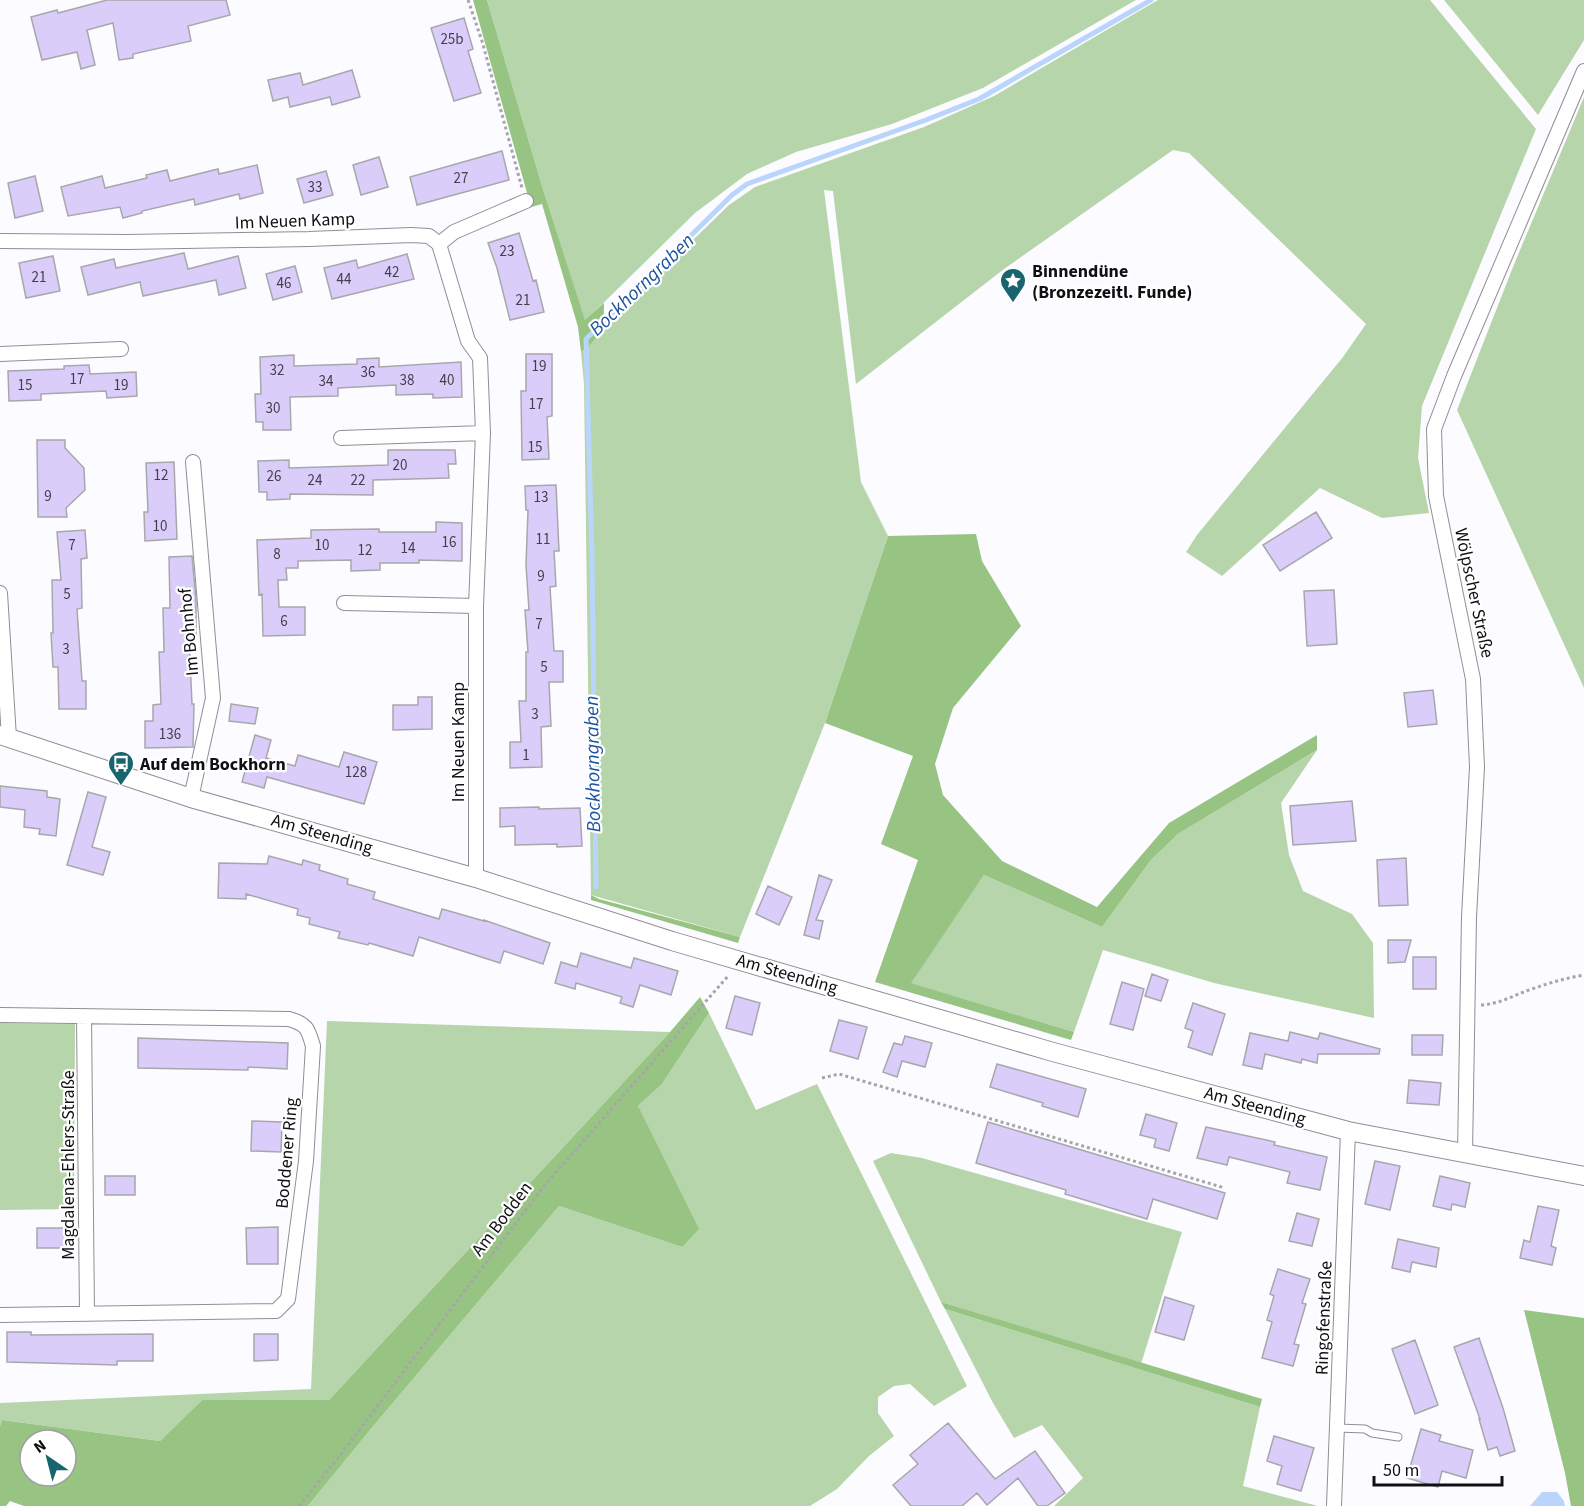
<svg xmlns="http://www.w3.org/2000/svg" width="1584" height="1506" viewBox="0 0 1584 1506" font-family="'Source Sans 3',sans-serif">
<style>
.green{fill:#b7d5aa}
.forest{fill:#97c482;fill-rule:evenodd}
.water{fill:#bad5fb}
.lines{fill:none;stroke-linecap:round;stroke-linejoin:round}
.stream{stroke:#bad5fb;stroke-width:5}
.building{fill:#dbcdf9;stroke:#a8a7ac;stroke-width:1.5}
.service-casing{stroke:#908e94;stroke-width:9}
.minor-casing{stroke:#908e94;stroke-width:16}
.tertiary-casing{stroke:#908e94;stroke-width:20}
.path{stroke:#a6a5a9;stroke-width:3;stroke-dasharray:3 3;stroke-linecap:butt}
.service{stroke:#fff;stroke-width:7}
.minor{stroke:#fff;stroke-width:14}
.tertiary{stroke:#fff;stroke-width:18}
.labels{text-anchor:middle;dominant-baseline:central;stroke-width:4.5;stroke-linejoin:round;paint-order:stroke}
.number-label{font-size:15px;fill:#433f4c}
.street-label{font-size:18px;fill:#101012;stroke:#fff}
.poi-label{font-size:18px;font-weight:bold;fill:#101012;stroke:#fff;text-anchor:start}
.water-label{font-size:20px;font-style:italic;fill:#1d539c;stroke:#fff}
</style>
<rect width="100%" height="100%" fill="#fcfbff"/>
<!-- green -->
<path class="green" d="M487,0H1136L983,88L892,124L796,152L747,174L695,213L585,321L542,186Z
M1158,0H1430L1536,129L1422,406L1418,458L1429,513L1382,518L1320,488L1222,576L1186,552L1197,535L1343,357L1366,324L1189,153L1173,150L1004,269L856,384L833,191L824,190L861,482L888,536L825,723L740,937L591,895L584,384L581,352L588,346L604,326L729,205L755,187L924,127L994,96Z
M1444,0H1584V40L1538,115Z
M1584,97V688L1457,410L1513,267Z
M1317,750L1281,803L1289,855L1303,891L1352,914L1373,943L1374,1018L1214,983L1103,950L1074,1032L910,983L984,875L1102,927L1151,860L1178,834Z
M709,1013L756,1110L817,1084L967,1386L934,1406L910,1384L894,1386L878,1397V1413L894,1436L869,1456L837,1489L810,1506H308L370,1430L559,1206L682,1247L638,1106L662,1084Z
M327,1021L670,1032L329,1400H202L160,1441L2,1420L0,1426V1403L311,1389Z
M0,1023L75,1024L74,1209L0,1210Z
M891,1153L922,1158L1182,1232L1141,1364L941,1302L873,1161Z
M945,1309L1260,1407L1243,1486L1318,1506H1054L1083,1478L1042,1425L1014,1438L993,1403Z"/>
<!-- forest -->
<path class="forest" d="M473,0H487L542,186L585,320L604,303C604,328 602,336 581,352L578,327L542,204L531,207Z
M976,534L982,561L1021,626L953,708L935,764L943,795L1002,861L1097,907L1169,823L1317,735V750L1178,834L1151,860L1102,927L984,875L911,983L1074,1032L1071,1040L875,982L918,860L881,844L913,756L825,723L888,536Z
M591,895L599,899L740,937L738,943L591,900Z
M700,997L709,1013L662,1084L638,1106L699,1229L682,1247L559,1206L370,1430L308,1506H24L10,1501L6,1506H0V1426L2,1420L160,1441L202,1400H329L670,1032ZM30,1440H66V1476H30Z
M941,1302L1262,1399L1260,1407L945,1309Z
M1524,1310L1584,1318V1506H1571L1565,1473Z"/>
<!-- water -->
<path class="water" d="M1542,1492H1557L1564,1501L1565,1506H1530Z"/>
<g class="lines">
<!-- stream -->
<path class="stream" d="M596,887L592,556L586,339L732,195L747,184L926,120L979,99L1151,0"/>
</g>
<!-- building -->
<path class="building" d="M107,0H226L230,15L188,26L191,41L133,54V58L119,60L113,23L87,30L95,65L81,69L77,52L42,60L31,17L57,10L58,13Z
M464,18L473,49L468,51L481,93L454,101L431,28Z
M352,70L360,97L332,105L330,97L290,107L288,97L273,101L268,80L300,73L303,85Z
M502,151L509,180L417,205L410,177Z
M379,157L388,187L361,195L353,165Z
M257,165L263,193L240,199L239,194L195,205L194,199L142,211V213L123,218L120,207L68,216L61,187L102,176L105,188L147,178L146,175L167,170L170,181L218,169L219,174Z
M326,171L333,195L304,203L297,179Z
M35,176L43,211L15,218L8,183Z
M519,233L533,281L536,280L544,312L510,320L497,268L488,243Z
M184,253L188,269L238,256L246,288L219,295L216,280L143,296L140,282L88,295L81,267L114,259L116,268Z
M407,254L414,279L332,299L324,268L356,260L358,268Z
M53,256L60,291L26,298L19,263Z
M295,266L302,292L273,300L266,274Z
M526,354H552V416L547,417L549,459L522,460L521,391H526Z
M294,355V366L357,364V359L379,358V367L461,362L462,397L433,398V394L396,395V385L338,388V396L290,397L291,430H263V422H256L255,394H261L260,357Z
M89,365L90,374L136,372L137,396L107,398L106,391L41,394V400L9,401L8,371L64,369V366Z
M37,440H65V448L84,468L85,490L66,508L67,517H38Z
M388,450H455L456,464H448L449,478L373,480V495L290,494V499L267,500V492H259L258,461L289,460V468L388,465Z
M174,462L177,539L145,541L144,512H148L146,463Z
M556,485L559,551H554L556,586L550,587L554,651H563V682H549L551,726L541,727L542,767L510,768V742H521L519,701H526V652H528L525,610H529L526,565L528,510H526L525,486Z
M1316,512L1332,538L1280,571L1263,545Z
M436,522L462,523V561L419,560V563H380V570L351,571V560L298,561V568H286L287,580H278L279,607H305V635L263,636L262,594L259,595L257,540L311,538V530L379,529V532H436Z
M85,530L87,558L81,559L82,608L77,609L82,681H86V709H59L58,667H53L51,633H53L52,580H61L57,532Z
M192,556L196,600V636L189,637L192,704H194L193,747L145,748V721H153V705L161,704L159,652H164L163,608H170L169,557Z
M1334,590L1337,644L1307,646L1304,591Z
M1433,690L1437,724L1408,727L1404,693Z
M418,697H432V729L393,730V705H418Z
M231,704L258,708L255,724L229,721Z
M255,735L271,740L266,758L295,766L298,755L339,767L344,752L377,762L364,804L267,777L264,788L242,782Z
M0,786L47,791V797L60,799L56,836L39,834L40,829L24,827L25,810L0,807Z
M88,792L106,797L92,847L110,852L103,875L67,865Z
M1352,801L1356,841L1293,845L1290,806Z
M539,807V809L580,808L582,846L557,847V844L515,845V826L500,827V808Z
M269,856L302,865L303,860L320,865L319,870L348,879L347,884L375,892L373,899L439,919L442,909L484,921V920L550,943L543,964L504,951L500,963L419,937L413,956L369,943L368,945L338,938L340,932L309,924L310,918L297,915L298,909L246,894V899L218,898L219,863L267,864Z
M1406,858L1408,905L1379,906L1377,860Z
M819,875L832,880L816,920L823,921L819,939L804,935Z
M768,886L792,897L779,925L756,914Z
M1388,940H1411L1405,962L1388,963Z
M581,953L631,968L634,958L678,971L671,995L640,985L633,1007L620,1003L622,997L576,983L575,989L555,983L561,962L577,967Z
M1413,957H1436V989H1413Z
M1152,974L1168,980L1161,1001L1145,996Z
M1122,982L1144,989L1133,1030L1110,1024Z
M735,996L760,1003L752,1035L726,1028Z
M1193,1003L1225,1014L1212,1055L1188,1047L1193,1031L1185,1028Z
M839,1020L867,1027L858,1059L830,1051Z
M1290,1032L1318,1039L1320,1033L1380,1049L1379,1054H1318L1317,1063L1302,1059L1301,1063L1265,1054L1262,1069L1243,1065L1250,1033L1288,1041Z
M1412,1035H1443L1442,1055H1412Z
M905,1036L932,1043L925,1067L902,1061L897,1077L883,1072L894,1043L902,1045Z
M138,1038L288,1043L287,1069L248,1067V1070L138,1068Z
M997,1064L1086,1089L1078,1117L1042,1106L1043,1103L990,1087Z
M1409,1080L1441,1083L1439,1105L1407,1103Z
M1146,1114L1177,1123L1169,1151L1154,1147L1156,1139L1140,1135Z
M252,1121L282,1122L281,1152L251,1151Z
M988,1122L1225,1193L1217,1219L1153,1199L1147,1219L1065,1194L1066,1190L976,1163Z
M1206,1127L1275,1142L1274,1145L1327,1157L1320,1190L1287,1183L1290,1172L1229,1157L1227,1165L1197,1158Z
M1375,1161L1400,1166L1390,1210L1365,1204Z
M105,1176H135V1195H105Z
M1440,1176L1470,1183L1465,1207L1452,1204L1451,1210L1433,1206Z
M1538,1206L1559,1210L1551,1246L1556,1248L1552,1265L1520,1258L1524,1240L1530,1242Z
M1297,1213L1319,1219L1312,1246L1289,1241Z
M278,1227V1264H247L246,1228Z
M37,1228H67V1248H37Z
M1398,1239L1439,1248L1436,1267L1412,1262L1410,1272L1392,1268Z
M1278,1269L1310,1279L1302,1303L1306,1304L1294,1344L1299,1345L1293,1366L1262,1358L1272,1322L1267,1320L1274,1296L1270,1294Z
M1165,1297L1194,1306L1184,1340L1155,1332Z
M7,1332H31V1335L153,1334V1361H117V1365L7,1362Z
M254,1334H278V1360L254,1361Z
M1479,1338L1503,1408L1515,1451L1500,1456L1497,1447L1488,1450L1479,1419H1480L1454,1347Z
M1415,1340L1438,1405L1415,1414L1392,1349Z
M948,1423L995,1479L1035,1451L1065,1493L1047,1506H1038L1018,1478L987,1505L977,1493L962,1506H911L893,1485L918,1464L910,1455Z
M1421,1429L1441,1435L1439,1441L1473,1450L1466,1478L1442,1471L1438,1487L1407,1478Z
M1274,1436L1314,1448L1301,1491L1277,1484L1282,1466L1267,1461Z"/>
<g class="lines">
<defs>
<path id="service" d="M1337,1428L1365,1429L1372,1433L1398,1437"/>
<path id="minor" d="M0,241L127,242L309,239L411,235L429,236L439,244L454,232L526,201
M439,244L468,341L480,358L483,433L476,606V878
M0,354L121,349
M341,438L483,433
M0,593L9,738
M344,603L476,606
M191,798L213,698L193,462
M0,1015L289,1019C307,1024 308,1029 313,1046L306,1161L288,1299L276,1311L0,1315
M84,1016L87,1314
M1465,1153L1469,917L1477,767L1473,679L1436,496L1434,429L1454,376L1584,71
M1334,1506L1348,1131"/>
<path id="tertiary" d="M0,735L191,798L476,878L672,941L1053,1052L1348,1131L1584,1176"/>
</defs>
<!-- service casing -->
<use href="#service" class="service-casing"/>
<!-- minor casing -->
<use href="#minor" class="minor-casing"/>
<!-- tertiary casing -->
<use href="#tertiary" class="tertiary-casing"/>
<!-- path -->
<path class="path" d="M468,0L482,41L522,188
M1481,1005C1500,1004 1514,995 1532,989C1549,983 1566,978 1584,975
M822,1078L839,1074L1225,1188
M299,1506L341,1454L544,1186L728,976"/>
<!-- service -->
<use href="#service" class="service"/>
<!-- minor -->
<use href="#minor" class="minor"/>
<!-- tertiary -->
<use href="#tertiary" class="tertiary"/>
</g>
<!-- icons -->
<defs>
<symbol id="sight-pin" viewBox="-11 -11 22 30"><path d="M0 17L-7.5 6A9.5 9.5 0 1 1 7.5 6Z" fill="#18646f" stroke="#fff"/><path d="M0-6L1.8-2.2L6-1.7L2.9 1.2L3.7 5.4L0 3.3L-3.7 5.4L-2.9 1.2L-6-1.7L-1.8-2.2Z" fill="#fff"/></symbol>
<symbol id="bus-pin" viewBox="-11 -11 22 30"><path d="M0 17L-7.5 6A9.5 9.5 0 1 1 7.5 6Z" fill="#18646f" stroke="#fff"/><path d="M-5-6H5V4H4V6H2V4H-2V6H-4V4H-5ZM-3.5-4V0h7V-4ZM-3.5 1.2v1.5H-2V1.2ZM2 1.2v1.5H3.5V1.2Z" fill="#fff"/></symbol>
</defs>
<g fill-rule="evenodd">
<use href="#sight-pin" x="998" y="266" width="30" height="40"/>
<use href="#bus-pin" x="106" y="749" width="30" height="40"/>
</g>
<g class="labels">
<!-- number labels -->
<g class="number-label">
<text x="452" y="39">25b</text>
<text x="461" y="178">27</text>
<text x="315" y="187">33</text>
<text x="507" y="251">23</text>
<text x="392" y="272">42</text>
<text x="39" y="277">21</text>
<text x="344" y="279">44</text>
<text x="284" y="283">46</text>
<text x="523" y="300">21</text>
<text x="539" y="366">19</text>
<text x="277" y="370">32</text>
<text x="368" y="372">36</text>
<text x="77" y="379">17</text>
<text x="407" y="380">38</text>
<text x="447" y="380">40</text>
<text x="326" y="381">34</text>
<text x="25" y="385">15</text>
<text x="121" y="385">19</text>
<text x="536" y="404">17</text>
<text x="273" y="408">30</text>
<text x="535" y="447">15</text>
<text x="400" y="465">20</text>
<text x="161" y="475">12</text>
<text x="274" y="476">26</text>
<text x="315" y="480">24</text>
<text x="358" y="480">22</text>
<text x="48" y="496">9</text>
<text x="541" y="497">13</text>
<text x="160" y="526">10</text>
<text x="543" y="539">11</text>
<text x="449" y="542">16</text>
<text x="72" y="545">7</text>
<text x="322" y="545">10</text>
<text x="408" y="548">14</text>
<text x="365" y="550">12</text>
<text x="277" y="554">8</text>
<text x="541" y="576">9</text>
<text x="67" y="594">5</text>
<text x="284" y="621">6</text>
<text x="539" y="624">7</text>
<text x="66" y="649">3</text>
<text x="544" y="667">5</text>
<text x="535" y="714">3</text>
<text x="170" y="734">136</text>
<text x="526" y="755">1</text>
<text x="356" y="772">128</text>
</g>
<!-- street labels -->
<g class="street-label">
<text transform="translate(295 221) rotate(-2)">Im Neuen Kamp</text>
<text transform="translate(1474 593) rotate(78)">Wölpscher Straße</text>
<text transform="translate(189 632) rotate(-95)">Im Bohnhof</text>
<text transform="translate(458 742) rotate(-90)">Im Neuen Kamp</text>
<text transform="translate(322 834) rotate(16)">Am Steending</text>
<text transform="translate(787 974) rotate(16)">Am Steending</text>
<text transform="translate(1255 1106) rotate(15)">Am Steending</text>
<text transform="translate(287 1153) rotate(-85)">Boddener Ring</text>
<text transform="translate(68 1165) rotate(-90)">Magdalena-Ehlers-Straße</text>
<text transform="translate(502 1219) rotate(-53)">Am Bodden</text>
<text transform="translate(1324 1318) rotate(-88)">Ringofenstraße</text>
</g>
<!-- poi labels -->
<g class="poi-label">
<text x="1032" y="271">Binnendüne<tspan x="1032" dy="21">(Bronzezeitl. Funde)</tspan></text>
<text x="140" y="764">Auf dem Bockhorn</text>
</g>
<!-- water labels -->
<g class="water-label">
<text transform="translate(642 285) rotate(-44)">Bockhorngraben</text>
<text transform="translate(593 764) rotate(-91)">Bockhorngraben</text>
</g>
</g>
<!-- north arrow -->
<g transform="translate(48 1458) rotate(325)"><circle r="28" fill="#ffffff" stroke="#9f9fa0" stroke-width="1.5"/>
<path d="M0-4.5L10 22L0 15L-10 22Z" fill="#18646f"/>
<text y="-9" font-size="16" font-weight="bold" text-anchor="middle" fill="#101012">N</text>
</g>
<!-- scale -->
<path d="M1374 1476v9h128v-9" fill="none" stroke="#101012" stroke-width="3"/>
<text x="1383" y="1476" font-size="18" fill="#101012" stroke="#ffffff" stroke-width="4.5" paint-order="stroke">50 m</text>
</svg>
